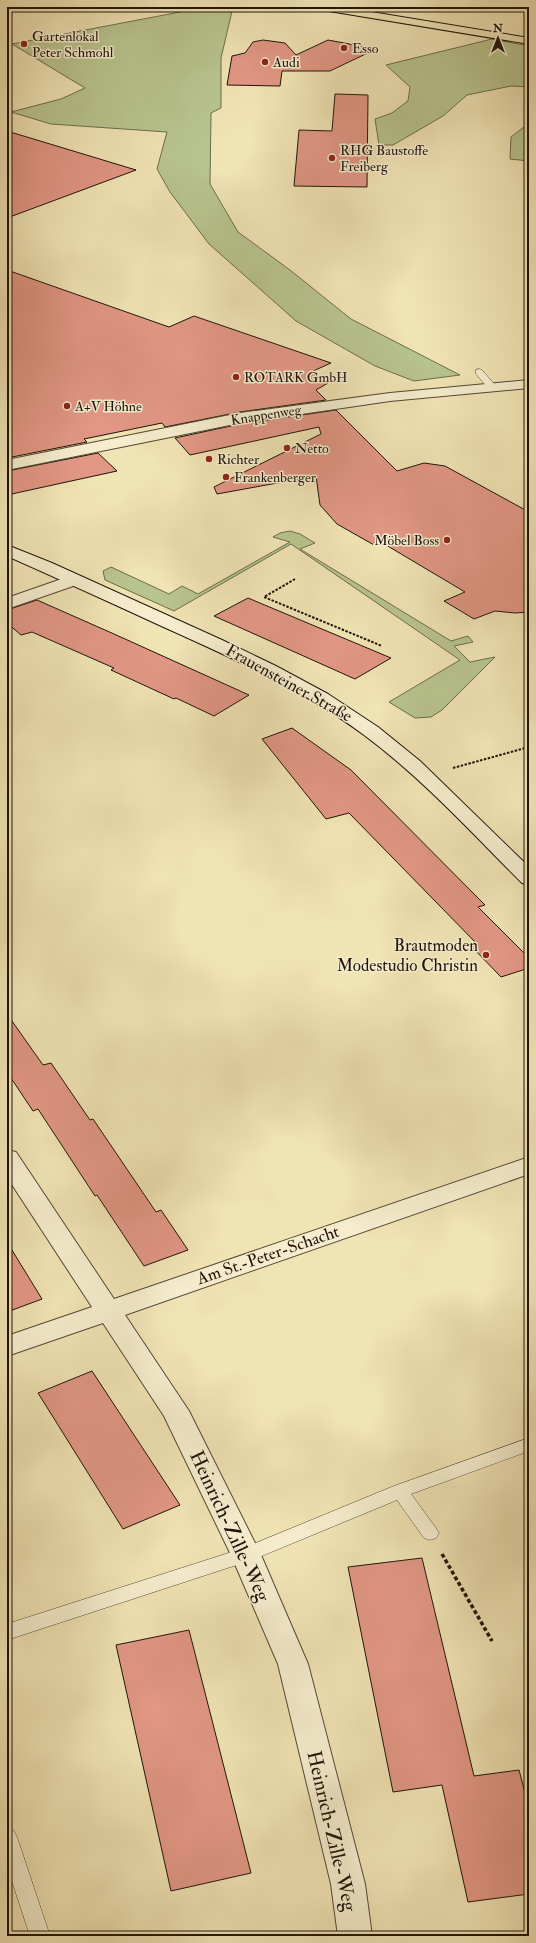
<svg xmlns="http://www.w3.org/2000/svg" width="536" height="1943" viewBox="0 0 536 1943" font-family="'IM FELL Double Pica',serif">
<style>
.green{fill:#b8c48e;stroke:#6c6c4c}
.building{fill:#e19784;stroke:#1f140a}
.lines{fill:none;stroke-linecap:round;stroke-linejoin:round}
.service-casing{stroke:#534834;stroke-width:1}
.minor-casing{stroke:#534834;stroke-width:2}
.secondary-casing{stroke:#1f140a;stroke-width:2}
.primary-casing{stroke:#1f140a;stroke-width:2}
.path-far1{stroke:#1f140a;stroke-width:2;stroke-dasharray:2.5 1.5;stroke-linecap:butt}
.path{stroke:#1f140a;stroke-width:3.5;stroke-dasharray:4 2.5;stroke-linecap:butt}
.service{fill:#f5edce;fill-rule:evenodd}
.minor{fill:#f5edce;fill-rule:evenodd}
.secondary{fill:#f5edce;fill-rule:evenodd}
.primary{fill:#f0e3b4;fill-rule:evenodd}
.poi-dot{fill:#8f2418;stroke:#f5edce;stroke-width:1.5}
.labels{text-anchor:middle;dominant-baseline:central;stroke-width:3;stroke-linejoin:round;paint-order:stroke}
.far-poi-label{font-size:14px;fill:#1f140a;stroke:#f5edce;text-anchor:start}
.far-street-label{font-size:14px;fill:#1f140a;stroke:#f5edce}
.street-label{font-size:17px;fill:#1f140a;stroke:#f5edce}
.poi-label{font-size:17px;fill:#1f140a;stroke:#f5edce;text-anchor:end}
.near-street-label{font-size:20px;fill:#1f140a;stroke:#f5edce}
</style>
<rect width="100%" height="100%" fill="#f0e3b4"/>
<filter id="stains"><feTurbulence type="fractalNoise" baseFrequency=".005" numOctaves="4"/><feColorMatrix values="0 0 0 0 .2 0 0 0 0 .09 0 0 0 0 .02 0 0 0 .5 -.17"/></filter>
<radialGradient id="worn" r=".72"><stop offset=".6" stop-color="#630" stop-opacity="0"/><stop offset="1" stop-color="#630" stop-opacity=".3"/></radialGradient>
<!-- green -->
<path class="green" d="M181,7H233L221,58V108L211,113L210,184L238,232L290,270L351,319L460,375L414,381L375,366L296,321L209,244L170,192L157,169L167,132L51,124L11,112L61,99L85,88L12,44L180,12Z
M492,39L529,46V87L511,86L467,95L443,116L393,145H379L375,119L392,113L408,101L410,87L386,65Z
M529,123V161L510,159L511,137Z
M290,531L300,534L315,543L300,549L451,641L468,636L473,642L454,646L470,662L495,657L442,710L431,717L415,718L389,702L460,660L291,544L174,611L105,580L103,571L111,567L169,594L182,586L198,594L290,542L273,537L280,533Z"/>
<!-- building -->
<path class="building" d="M263,40L285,43L296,55L328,40L376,49L330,71H282L280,86L227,85L232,56L245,53L253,42Z
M335,94L368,95L367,187L294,186L299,130L332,131Z
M7,131L136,170L7,218Z
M7,270L169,327L194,316L331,363L311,372L328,383L316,390L326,400L240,412L165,427L162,423L84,439L87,442L7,458Z
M336,410L397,471L424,463L445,466L529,512V612L515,613L495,611L474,619L444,601L465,592L381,542L374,545L337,524L320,505L316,476L217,494L214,487L321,434L319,427L190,455L175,438L240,424Z
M98,453L117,471L7,495V471Z
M248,598L391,658L355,679L214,616Z
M37,600L114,634L249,695L214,716L176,698L174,699L111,670L114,668L32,632L21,635L7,623V610Z
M292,728L351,770L485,905L478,907L529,958V968L501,977L472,947L478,945L349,813L326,819L262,739Z
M7,1014L43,1065L51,1063L90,1120L93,1119L156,1212L161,1210L188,1250L144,1266L97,1195L95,1196L38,1109L33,1111L7,1072Z
M7,1242L42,1299L7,1312Z
M92,1371L180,1505L123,1529L38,1393Z
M422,1558L474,1776L519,1770L529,1808V1894L468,1902L442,1785L393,1792L348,1567Z
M189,1630L251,1873L171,1891L116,1645Z"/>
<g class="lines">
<defs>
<path id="service" d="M479,369L482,370L494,384V388H488L476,374V370Z
M529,1438V1451L411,1494L436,1528L439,1533L436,1538L430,1540L424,1538L397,1500L252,1560L7,1640V1624L241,1549L394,1486Z
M7,1828L14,1831L17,1837L50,1936H30L7,1866Z"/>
<path id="minor" d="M529,380V388L390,401L240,423L7,470V460L240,413L390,393Z
M73,575L79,576L82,580L79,584L7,609V598Z
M7,1150L16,1152L114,1299L529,1157V1174L125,1315L189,1411L261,1555L308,1664L365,1884L372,1936H338L331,1884L278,1664L231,1555L164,1416L103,1323L7,1356V1336L92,1307L7,1177Z"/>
<path id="secondary" d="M7,545L52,563L222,640L276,666L328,694L378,727L420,761L529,867V885L522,883C471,832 422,778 364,735C301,688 228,656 157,624C107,601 57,578 7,556Z"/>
<path id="primary" d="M318,7H341L529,38V44L323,10Z"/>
</defs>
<!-- service casing -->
<use href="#service" class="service-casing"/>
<!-- minor casing -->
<use href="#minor" class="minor-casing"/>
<!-- secondary casing -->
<use href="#secondary" class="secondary-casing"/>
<!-- primary casing -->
<use href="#primary" class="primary-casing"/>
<!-- path-far1 -->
<path class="path-far1" d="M295,579L264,597L382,646
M453,768L529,747"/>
<!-- path -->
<path class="path" d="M442,1554L492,1641"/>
<!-- service -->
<use href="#service" class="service"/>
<!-- minor -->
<use href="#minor" class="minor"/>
<!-- secondary -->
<use href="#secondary" class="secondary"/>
<!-- primary -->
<use href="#primary" class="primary"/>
</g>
<!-- markers -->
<g class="poi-dot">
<circle cx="24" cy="44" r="4"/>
<circle cx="344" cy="48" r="4"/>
<circle cx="265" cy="62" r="4"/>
<circle cx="332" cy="158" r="4"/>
<circle cx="236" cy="377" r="4"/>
<circle cx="67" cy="406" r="4"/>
<circle cx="287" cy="448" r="4"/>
<circle cx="209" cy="459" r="4"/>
<circle cx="226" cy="477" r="4"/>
<circle cx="447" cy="540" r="4"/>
<circle cx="486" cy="955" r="4"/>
</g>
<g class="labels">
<!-- far-poi labels -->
<g class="far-poi-label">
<text x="32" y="36">Gartenlokal<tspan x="32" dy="16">Peter Schmohl</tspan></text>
<text x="352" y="48">Esso</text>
<text x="273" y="62">Audi</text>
<text x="340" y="150">RHG Baustoffe<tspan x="340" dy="16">Freiberg</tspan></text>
<text x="244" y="377">ROTARK GmbH</text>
<text x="75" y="406">A+V Höhne</text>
<text x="295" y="448">Netto</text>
<text x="217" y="459">Richter</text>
<text x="234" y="477">Frankenberger</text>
<text x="439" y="540" text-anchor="end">Möbel Boss</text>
</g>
<!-- far-street labels -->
<g class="far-street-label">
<text transform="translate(266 415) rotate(-9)">Knappenweg</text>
</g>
<!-- street labels -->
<g class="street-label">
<text transform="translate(289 683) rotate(29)">Frauensteiner Straße</text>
<text transform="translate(268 1255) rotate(-19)">Am St.-Peter-Schacht</text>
</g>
<!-- poi labels -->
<g class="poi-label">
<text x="478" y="945">Brautmoden<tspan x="478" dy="20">Modestudio Christin</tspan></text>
</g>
<!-- near-street labels -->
<g class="near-street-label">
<text transform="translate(230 1526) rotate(65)">Heinrich-Zille-Weg</text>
<text transform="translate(332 1831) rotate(77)">Heinrich-Zille-Weg</text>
</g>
</g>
<!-- margin -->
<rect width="536" height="1943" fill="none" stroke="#f0e3b4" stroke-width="24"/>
<rect x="8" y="8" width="520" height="1927" fill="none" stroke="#1f140a" stroke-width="2"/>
<rect x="12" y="12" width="512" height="1919" fill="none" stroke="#1f140a"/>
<!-- north arrow -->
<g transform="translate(498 38)" stroke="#f5edce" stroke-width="3" paint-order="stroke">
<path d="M0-3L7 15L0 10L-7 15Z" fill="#1f140a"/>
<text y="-6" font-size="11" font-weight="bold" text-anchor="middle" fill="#1f140a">N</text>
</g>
<rect width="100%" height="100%" filter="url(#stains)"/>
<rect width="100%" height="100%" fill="url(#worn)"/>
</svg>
